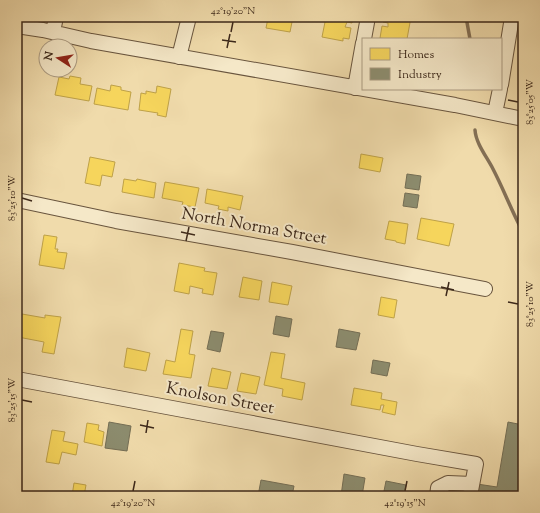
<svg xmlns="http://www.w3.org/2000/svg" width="540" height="513" viewBox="0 0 540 513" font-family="'Sorts Mill Goudy',serif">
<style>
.homes{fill:#f6d55c;stroke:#bea148}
.industry{fill:#8c8c6e;stroke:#746e55}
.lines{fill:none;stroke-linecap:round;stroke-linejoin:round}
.stream{stroke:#836f54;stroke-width:3.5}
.minor-casing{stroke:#69553e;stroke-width:16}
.minor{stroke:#f5e8c8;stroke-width:14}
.ticks{fill:none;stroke:#3c281a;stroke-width:1.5}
.labels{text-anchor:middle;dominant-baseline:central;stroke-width:4;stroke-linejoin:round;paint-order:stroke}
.street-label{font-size:17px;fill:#3c281a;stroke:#f5e8c8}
.neatline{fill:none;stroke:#3c281a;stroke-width:1.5}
.ticks-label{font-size:10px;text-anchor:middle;fill:#3c281a}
</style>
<rect width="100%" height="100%" fill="#f0dbab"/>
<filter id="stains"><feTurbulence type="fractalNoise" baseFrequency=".005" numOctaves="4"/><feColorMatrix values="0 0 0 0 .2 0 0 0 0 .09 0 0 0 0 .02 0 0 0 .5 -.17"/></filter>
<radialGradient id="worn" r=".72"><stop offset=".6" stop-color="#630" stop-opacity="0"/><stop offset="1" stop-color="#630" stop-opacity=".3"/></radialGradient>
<!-- homes -->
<path class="homes" d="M265,17H293L290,32L266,28L268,18Z
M326,17H353L352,23L347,22L345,27L351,28L349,39L343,38V41L322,37Z
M384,17H411L407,39H386L380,38L382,26L388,27V23L383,22Z
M70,76L81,78L80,84L92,86L89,101L55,95L59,77L69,79Z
M111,85L121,87V90L131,92L128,110L94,104L97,88L110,91Z
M157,86L171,89L166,117L157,115L158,113L139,110L141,93L146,94V91L156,93Z
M361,154L383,158L380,172L359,168Z
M90,157L115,162L112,177L102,175L100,186L85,183Z
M124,179L136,181L137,179L156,183L154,198L122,192Z
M165,182L199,188L195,207L182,205L183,202L162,198Z
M207,189L243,196L240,210L228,207V211L218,209L219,206L205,203Z
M421,218L454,224L449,246L417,239Z
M389,221L408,224L405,244L396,242V241L385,239Z
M44,235L57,237L55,249H58L57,252L67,253L64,269L39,265Z
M179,263L205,268L204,271L217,273L213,295L202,293L203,289L190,286L189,294L174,291Z
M243,277L262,281L259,300L239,297Z
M272,282L292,286L288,305L269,302Z
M381,297L397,300L394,318L378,315Z
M22,314L45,318V315L61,317L54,354L42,352L44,342L18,337Z
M181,329L193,331L189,354L195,355L191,378L163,374L166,360L175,362Z
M127,348L150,353L146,371L124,367Z
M271,352L285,354L281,378L305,383L302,400L282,396L283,389L264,385Z
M212,368L231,372L227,389L208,386Z
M241,373L260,377L256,394L237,391Z
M354,388L382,393L381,399L397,402L395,415L382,412L384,405H381L380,410L351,405Z
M87,423L99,425L98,430L104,432L102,446L84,442Z
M52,430L65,432L63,441L78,444L76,455L62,452L59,464L46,462Z
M74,483L86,485L84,496H72Z"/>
<!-- industry -->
<path class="industry" d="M407,174L421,176L419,190L405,188Z
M405,193L419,195L417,208L403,206Z
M276,316L292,319L289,337L273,334Z
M339,329L360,333L356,350L336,347Z
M211,331L224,333L220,352L207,349Z
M373,360L390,363L387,376L371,373Z
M109,422L131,426L127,451L105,448Z
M508,422L523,425V496H474L477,484L497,487Z
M344,474L365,478L362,496H341Z
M261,480L294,486L292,496H258Z
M386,481L406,485L404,496H383Z
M133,493L149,496H132Z"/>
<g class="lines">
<!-- stream -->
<path class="stream" d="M466,17L470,39
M475,130C476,144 487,157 493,169C504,190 512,212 523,232"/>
<defs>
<path id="minor" d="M17,26L43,30L91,41L455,105L523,119
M53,32L56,17
M364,39L368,17
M179,57L189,17
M501,85L512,17
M355,88L363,43
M495,113L500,89
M17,200L116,221L292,252L485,289
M17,379L247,422L417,454L476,464L470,496
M437,496L438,488L448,483L472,484"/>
</defs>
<!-- minor casing -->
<use href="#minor" class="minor-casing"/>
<!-- minor -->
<use href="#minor" class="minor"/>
</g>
<!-- ticks -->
<path class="ticks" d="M231,32L233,22M222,40L236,42M227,48L230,34M508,100L518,102M22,198L32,201M181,232L195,235M186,241L189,227M441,287L454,290M446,296L449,282M508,302L518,304M22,400L32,402M140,425L154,428M146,433L148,420M133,491L135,481M405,491L407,481"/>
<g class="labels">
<!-- street labels -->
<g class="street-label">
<text transform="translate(254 227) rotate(10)">North Norma Street</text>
<text transform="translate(220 399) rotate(11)">Knolson Street</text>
</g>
</g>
<!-- margin -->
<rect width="540" height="513" fill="none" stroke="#f0dbab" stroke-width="44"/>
<!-- legend -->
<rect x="362" y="38" width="140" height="52" fill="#f5e8c8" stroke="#ab9b82"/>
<rect x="370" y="48" width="20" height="12" fill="#f6d55c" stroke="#ab9b82"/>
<text x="398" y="58" font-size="12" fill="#3c281a">Homes</text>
<rect x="370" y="68" width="20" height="12" fill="#8c8c6e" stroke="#ab9b82"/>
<text x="398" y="78" font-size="12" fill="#3c281a">Industry</text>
<!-- north arrow -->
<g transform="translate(58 58) rotate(282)"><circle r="19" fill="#f5e8c8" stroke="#ab9b82"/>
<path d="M0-3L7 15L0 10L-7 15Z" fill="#8f2418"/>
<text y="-6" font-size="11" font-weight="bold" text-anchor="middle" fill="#3c281a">N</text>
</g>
<rect x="22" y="22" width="496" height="469" class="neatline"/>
<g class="ticks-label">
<text x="233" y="14">42°19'20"N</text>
<text transform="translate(529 102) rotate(-90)" y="4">83°25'05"W</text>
<text transform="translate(11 198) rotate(-90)" y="4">83°25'10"W</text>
<text transform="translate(529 304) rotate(-90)" y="4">83°25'10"W</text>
<text transform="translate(11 400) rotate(-90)" y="4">83°25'15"W</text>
<text x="133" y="506">42°19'20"N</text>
<text x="405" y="506">42°19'15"N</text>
</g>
<rect width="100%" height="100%" filter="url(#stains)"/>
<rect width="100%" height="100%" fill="url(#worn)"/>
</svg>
